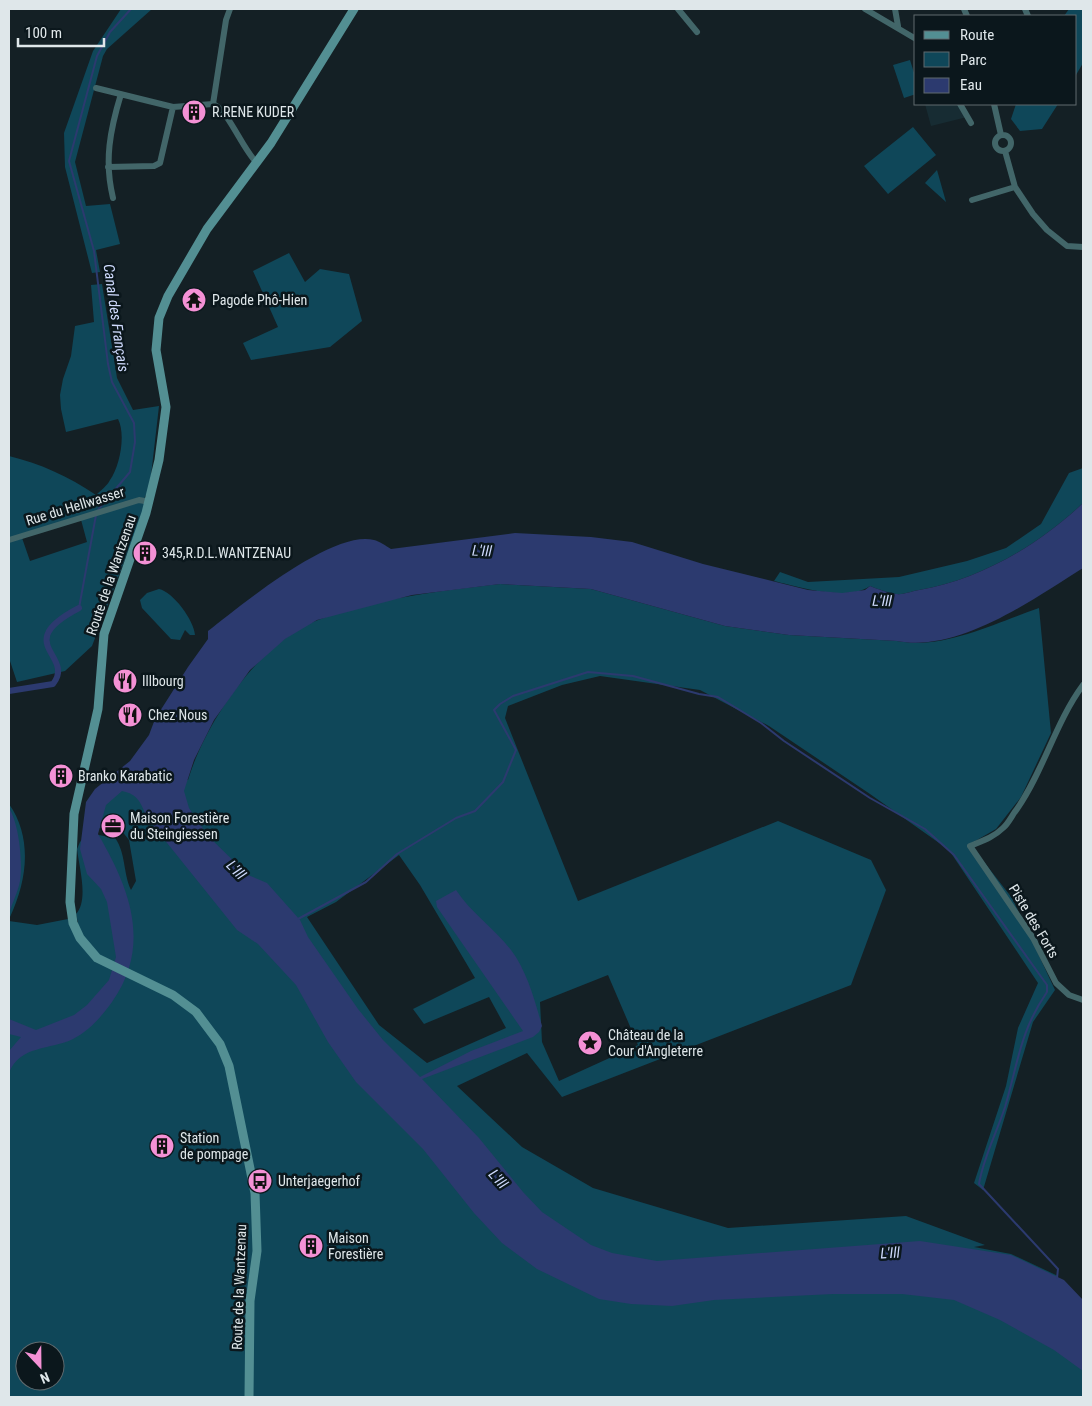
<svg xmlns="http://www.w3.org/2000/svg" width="1092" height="1406" viewBox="0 0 1092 1406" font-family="'Roboto Condensed',sans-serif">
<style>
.built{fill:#172c33}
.green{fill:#0f4759;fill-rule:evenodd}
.water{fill:#2c3a6f}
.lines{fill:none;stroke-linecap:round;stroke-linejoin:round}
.stream{stroke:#2c3a6f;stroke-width:2}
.canal{stroke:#2c3a6f;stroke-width:6}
.street{stroke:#426669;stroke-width:6}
.secondary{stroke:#538f93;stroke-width:9}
.labels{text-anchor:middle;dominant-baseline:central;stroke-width:5;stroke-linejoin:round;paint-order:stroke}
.poi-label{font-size:14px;fill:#dfe7ea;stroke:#0b171c;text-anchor:start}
.street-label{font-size:14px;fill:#dfe7ea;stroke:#0b171c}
.water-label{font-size:15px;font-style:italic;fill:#cfdafd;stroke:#0b171c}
</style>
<rect width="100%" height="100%" fill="#142025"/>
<!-- built -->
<path class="built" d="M925,104H958L967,117L931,126Z"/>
<!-- green -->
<path class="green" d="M121,9H152L107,49L103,56L75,162L86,206L110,204L120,244L96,250L100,272L92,273L65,167L64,133L93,51Z
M1069,9H1083V63L1076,75V16H1064Z
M910,60L916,79V94L904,98L893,65Z
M1016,104H1058L1042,129L1020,131L1011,119Z
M913,127L936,155L888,194L864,166Z
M937,170L946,202L925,183Z
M289,253L305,282L320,269L349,274L362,321L330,347L251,360L243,343L278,327L253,271Z
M102,284L117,378L133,410L159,406L149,493L145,496L143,512L92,646L65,671L17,682L9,658V456C41,464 68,476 96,495C101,490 107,486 110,480C120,466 126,434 118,419L66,432L61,409L60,395L63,379L71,356L75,326L94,322L91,285ZM80,516L87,542L30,561L21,535Z
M1083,468V503C1039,545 979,580 919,590C912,591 903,595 896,594C888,593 878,589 870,586C848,602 798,587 774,581L780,572L808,582L899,577L967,561L1006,548L1041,524L1069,473Z
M500,584L591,589L725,626L789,635L897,641C943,650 995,623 1039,608L1051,733L1021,797L996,829L970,844L1012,898L1055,990L1033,1022L983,1190L974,1183L1006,1086L1018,1028L1038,983L949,850L870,794L769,726L700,690L600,676L562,685L508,706L505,718L578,901L778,821L871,860L886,890L851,985L562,1097L527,1053L457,1086L522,1147L593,1188L728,1228L906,1216L985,1245L974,1247L1011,1254L1058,1276L1044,1312L1083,1343V1397H9V921L37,925L68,919L70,926L78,923L76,914C89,900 79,867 77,849L80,842L88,833L115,838C126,853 123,873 131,890L136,881L129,840L121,830L88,827L97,789L188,780C205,723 259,642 318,620C376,598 439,591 500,584ZM399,855L420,885L475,978L413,1009L424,1024L489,997L506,1028L427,1063L379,1025L307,917L336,902ZM608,975L638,1045L559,1081L542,1042L540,1002ZM25,1351H55V1381H25Z
M159,589C173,592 194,620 195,635H190L185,630L180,640L171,639L142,608L140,600L147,593Z
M9,804C33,838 27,881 10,917Z"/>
<!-- water -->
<path class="water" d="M1083,503V568C1032,600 959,653 897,641L789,635L725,626L591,589L500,584L412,595L317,620L285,639L250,670L214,720L194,760L184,791L189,808L208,836L248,875L267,883L300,920L308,937L358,1009L383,1040L420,1077L471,1051L523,1031L437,907L436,901L456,890C471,913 494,928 511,950C527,971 535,1001 542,1026L539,1032L533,1037L422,1079L479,1138L523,1192L542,1212L591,1245L612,1253L657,1261L920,1241L1011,1255L1064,1280L1083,1300V1371L1054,1350L1000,1320L954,1300L902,1294H833L714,1300L672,1306L631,1304L599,1299L537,1269L502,1243L474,1213L423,1149L356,1082L328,1042L296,985L258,944L237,930L147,818C141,803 138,794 122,791L106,805L98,834C130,889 152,945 112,1002C102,1016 89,1031 73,1039C51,1050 19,1045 9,1073V1051L21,1037L9,1034V1019L36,1030L74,1015L87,1005L109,980L116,957L107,902L101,889L87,874L80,849L86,802L95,789L130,761L149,735L155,719L188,667L208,639V631C240,606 333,529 374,540C379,541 386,546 391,549L515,533L591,537L632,542L703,564L808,590L842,593L865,590L870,586C878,589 888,593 896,594C903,595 912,591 919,590C979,580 1039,545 1083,503Z
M9,808C19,824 23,862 20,881C18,892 12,903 9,914Z"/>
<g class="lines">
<!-- stream -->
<path class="stream" d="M97,511L130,472L135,442L134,423L112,382L108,364L94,251L69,161L97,56L110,32L131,9
M79,608L96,515
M298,919L366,882L397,854L456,818L475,811L503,782L516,750L494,710L500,704L513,696L588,672L633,676L699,694L718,697L761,723L784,741L870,798L925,829L954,855L1047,985V992C1020,1031 1018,1063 1005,1107C997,1132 983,1158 979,1184L1058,1269L1057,1278"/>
<!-- canal -->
<path class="canal" d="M9,691L53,684C76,655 10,644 79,608"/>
<!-- street -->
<path class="street" d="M230,9L226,20L213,104C228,110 242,148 256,162
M678,9L697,32
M865,9L916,39
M895,9L898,26
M964,9L967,16
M1025,9L1028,16
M96,88L173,107L213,104
M960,104L971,123
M994,104L1001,135
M995 143a8 8 0 1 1 16 0a8 8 0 1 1-16 0Z
M1005,151L1015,187L1033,214L1047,230L1067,246L1083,247
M108,167L154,166L160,163L173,107
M113,198C104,161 110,130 121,94
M972,200L1015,187
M9,540L139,500L150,502
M1083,685C1055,723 1044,770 1017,809C1012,815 1009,823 1003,828C994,837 982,841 970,846L1033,938L1056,983L1069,995L1083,1000"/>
<!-- secondary -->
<path class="secondary" d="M249,1397L250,1301L257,1251L255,1193L229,1066L220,1044L196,1012L173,995L97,958L80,938L73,923L70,902L74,814L98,709L104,634L146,513L159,460L166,407L156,350L159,318L168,296L207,229L271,143L354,9"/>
</g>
<!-- icons -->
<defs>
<symbol id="building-disc" viewBox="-11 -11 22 22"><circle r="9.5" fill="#f491d5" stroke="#0b171c"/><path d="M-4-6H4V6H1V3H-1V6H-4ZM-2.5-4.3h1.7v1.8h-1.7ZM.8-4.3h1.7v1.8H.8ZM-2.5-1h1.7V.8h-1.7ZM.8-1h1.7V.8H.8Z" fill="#111"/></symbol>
<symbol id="temple-disc" viewBox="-11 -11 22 22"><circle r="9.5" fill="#f491d5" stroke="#0b171c"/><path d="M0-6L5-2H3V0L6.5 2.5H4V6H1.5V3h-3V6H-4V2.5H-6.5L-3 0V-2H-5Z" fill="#111"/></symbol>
<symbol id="restaurant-disc" viewBox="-11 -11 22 22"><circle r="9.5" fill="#f491d5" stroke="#0b171c"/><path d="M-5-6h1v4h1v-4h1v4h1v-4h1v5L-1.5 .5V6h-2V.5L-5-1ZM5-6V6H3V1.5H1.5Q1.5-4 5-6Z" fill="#111"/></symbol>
<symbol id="office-disc" viewBox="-11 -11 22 22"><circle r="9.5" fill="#f491d5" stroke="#0b171c"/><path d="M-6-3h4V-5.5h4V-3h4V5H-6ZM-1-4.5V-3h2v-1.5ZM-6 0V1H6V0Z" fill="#111"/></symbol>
<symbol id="sight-disc" viewBox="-11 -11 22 22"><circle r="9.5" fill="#f491d5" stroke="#0b171c"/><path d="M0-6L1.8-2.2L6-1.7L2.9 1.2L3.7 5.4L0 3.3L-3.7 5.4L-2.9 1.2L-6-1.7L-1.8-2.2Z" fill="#111"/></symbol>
<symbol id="bus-disc" viewBox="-11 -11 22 22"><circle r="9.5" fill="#f491d5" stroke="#0b171c"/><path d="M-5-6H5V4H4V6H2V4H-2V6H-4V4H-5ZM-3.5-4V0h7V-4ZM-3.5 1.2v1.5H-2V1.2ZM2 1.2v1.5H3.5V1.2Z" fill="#111"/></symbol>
</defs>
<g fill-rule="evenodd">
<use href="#building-disc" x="180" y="98" width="28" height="28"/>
<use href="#temple-disc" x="180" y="286" width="28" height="28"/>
<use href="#building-disc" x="131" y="539" width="28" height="28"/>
<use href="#restaurant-disc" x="111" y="667" width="28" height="28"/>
<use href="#restaurant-disc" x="116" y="701" width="28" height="28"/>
<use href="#building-disc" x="47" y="762" width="28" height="28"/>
<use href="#office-disc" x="99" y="812" width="28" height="28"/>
<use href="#sight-disc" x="576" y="1029" width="28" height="28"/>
<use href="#building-disc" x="148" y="1132" width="28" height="28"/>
<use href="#bus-disc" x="246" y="1167" width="28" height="28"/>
<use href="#building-disc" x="297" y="1232" width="28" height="28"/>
</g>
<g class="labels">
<!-- poi labels -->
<g class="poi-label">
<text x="212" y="112">R.RENE KUDER</text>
<text x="212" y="300">Pagode Phô-Hien</text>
<text x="162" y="553">345,R.D.L.WANTZENAU</text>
<text x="142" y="681">Illbourg</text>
<text x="148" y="715">Chez Nous</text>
<text x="78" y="776">Branko Karabatic</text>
<text x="130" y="818">Maison Forestière<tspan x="130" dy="16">du Steingiessen</tspan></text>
<text x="608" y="1035">Château de la<tspan x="608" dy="16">Cour d'Angleterre</tspan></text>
<text x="180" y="1138">Station<tspan x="180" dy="16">de pompage</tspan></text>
<text x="278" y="1181">Unterjaegerhof</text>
<text x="328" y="1238">Maison<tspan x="328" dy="16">Forestière</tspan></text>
</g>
<!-- street labels -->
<g class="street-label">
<text transform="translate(75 506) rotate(-17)">Rue du Hellwasser</text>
<text transform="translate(111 575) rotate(-71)">Route de la Wantzenau</text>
<text transform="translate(1034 921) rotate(59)">Piste des Forts</text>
<text transform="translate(239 1287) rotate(-88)">Route de la Wantzenau</text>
</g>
<!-- water labels -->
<g class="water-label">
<text transform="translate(116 318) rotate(82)">Canal des Français</text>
<text transform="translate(482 551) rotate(3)">L'Ill</text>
<text transform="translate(882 601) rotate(2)">L'Ill</text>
<text transform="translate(236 870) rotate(46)">L'Ill</text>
<text transform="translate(498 1179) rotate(48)">L'Ill</text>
<text transform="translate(890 1253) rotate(-3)">L'Ill</text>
</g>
</g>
<!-- border -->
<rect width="1092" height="1406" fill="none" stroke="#dfe7ea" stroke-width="20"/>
<!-- legend -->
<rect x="914" y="15" width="162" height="90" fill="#0b171c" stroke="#606a6e"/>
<rect x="924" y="31" width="25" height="8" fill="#538f93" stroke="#606a6e"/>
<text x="960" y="40" font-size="15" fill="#dfe7ea">Route</text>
<rect x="924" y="52" width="25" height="15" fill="#0f4759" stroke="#606a6e"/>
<text x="960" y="65" font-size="15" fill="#dfe7ea">Parc</text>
<rect x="924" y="78" width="25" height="15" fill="#2c3a6f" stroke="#606a6e"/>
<text x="960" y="90" font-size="15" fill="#dfe7ea">Eau</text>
<!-- north arrow -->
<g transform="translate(40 1366) rotate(158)"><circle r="24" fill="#0b171c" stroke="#606a6e"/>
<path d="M0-4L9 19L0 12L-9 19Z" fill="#f491d5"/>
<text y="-8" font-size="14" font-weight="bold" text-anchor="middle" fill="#dfe7ea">N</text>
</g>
<!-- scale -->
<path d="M18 38v8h86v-8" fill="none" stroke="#dfe7ea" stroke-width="2.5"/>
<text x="25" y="38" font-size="15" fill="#dfe7ea" stroke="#0b171c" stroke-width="4" paint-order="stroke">100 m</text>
</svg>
